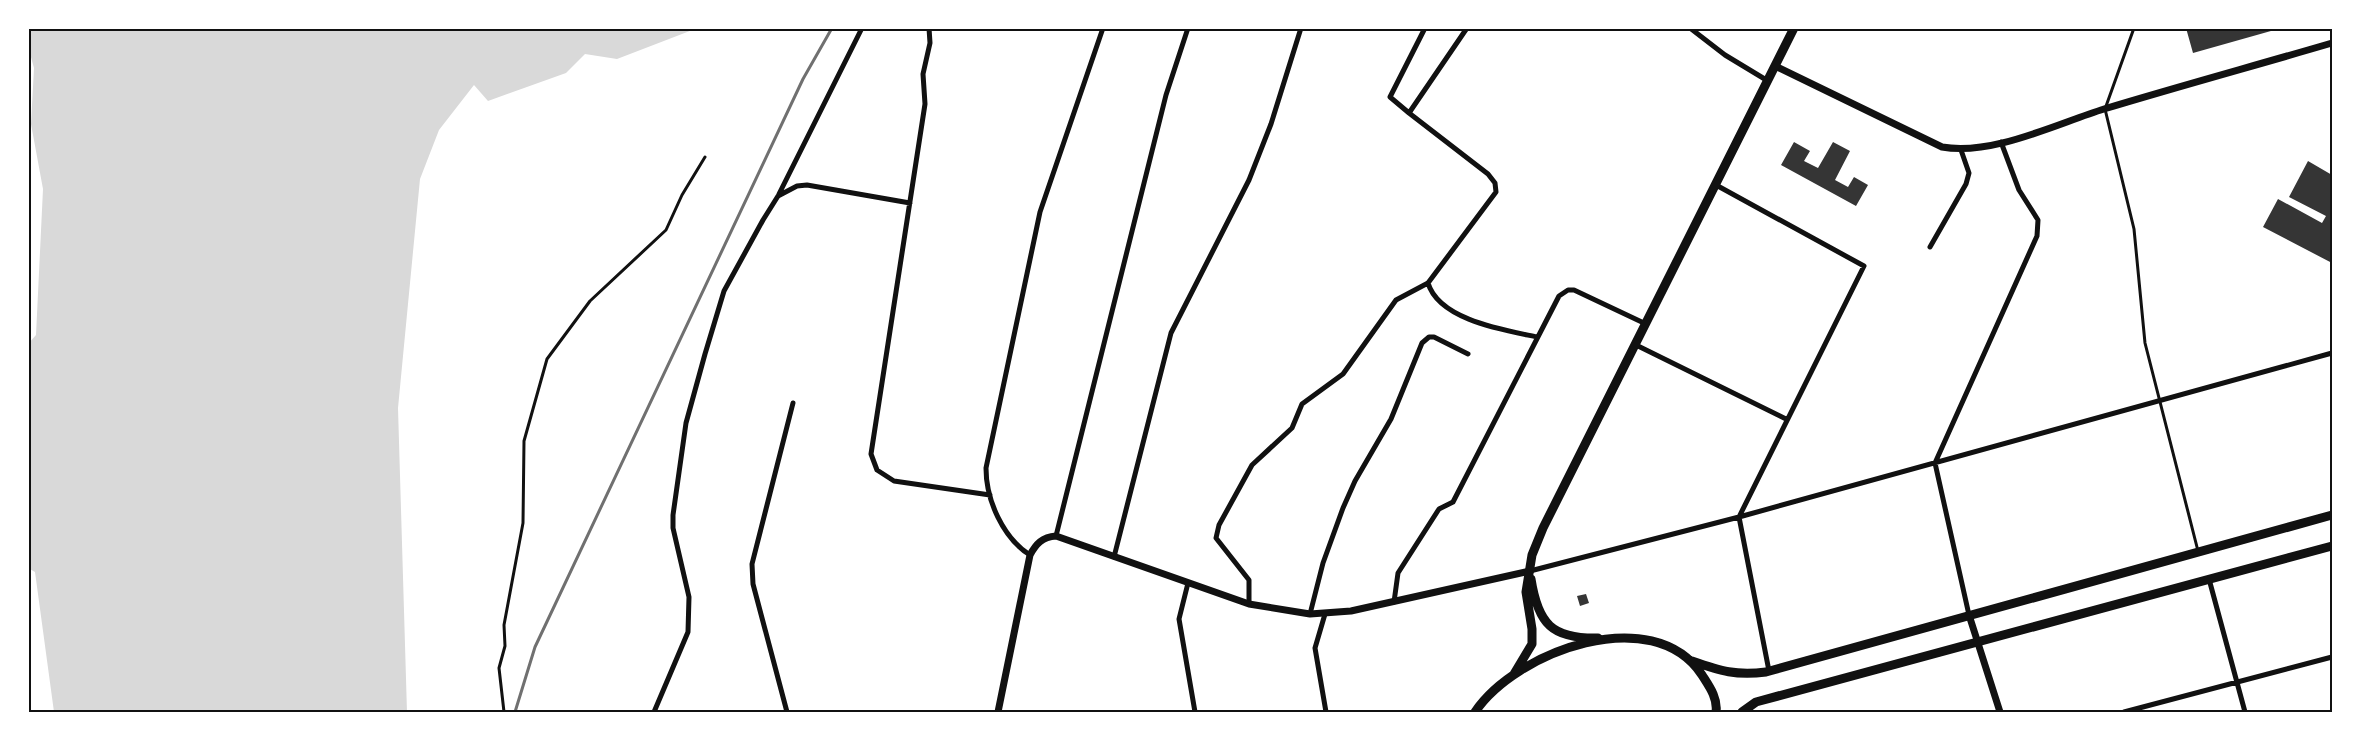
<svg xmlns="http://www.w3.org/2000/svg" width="2361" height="741" viewBox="0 0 2361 741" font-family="Arial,sans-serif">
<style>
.water{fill:#d9d9d9}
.building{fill:#353535}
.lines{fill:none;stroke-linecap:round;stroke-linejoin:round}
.service{stroke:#111;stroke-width:3}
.minor{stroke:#111;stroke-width:5}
.tertiary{stroke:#111;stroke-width:7}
.trunk{stroke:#111;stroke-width:9}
.rail{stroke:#707070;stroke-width:3}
.neatline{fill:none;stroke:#111;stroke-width:2}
</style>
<rect width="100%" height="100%" fill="#fff"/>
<!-- water -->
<path class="water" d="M29,28L695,29L617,59L585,54L566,73L488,101L474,85L439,130L420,179L398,408L407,712H54L35,572L28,568V344L36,335L43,189L31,124L34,68L29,50Z"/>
<!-- building -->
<path class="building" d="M2186,28H2278V29L2193,53Z
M1794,142L1810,151L1804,161L1818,168L1833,142L1850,151L1835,180L1848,187L1854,177L1868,185L1856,206L1781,165Z
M2308,161L2332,175V263L2263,227L2278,199L2322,223L2326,216L2289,197Z
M1586,594L1589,603L1580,606L1577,596Z"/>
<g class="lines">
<!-- service -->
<path class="service" d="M2134,28L2105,109L2134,229L2145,343L2198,551
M504,712L499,668L505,646L504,625L523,523L524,441L547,359L590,301L666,230L682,195L705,157"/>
<!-- minor -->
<path class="minor" d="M929,28L930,43L923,74L925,104L871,454L877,470L894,481L990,495
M1690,28L1725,55L1768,81
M1409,113L1390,97L1425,28
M1716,185L1864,266L1739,517L1769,671
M779,194L862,28
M1930,247L1966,184L1969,173L1961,150
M1428,283C1439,320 1504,330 1537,337
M1636,345L1786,419
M1056,536L1166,95L1188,28
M1030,555C1003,538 986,500 986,468L1040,212L1103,28
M1114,557L1171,333L1249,180L1271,124L1301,28
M1530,571L1739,517L2332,353
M2209,579L2245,712
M1188,583L1179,619L1195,712
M1394,602L1398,573L1439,509L1453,502L1559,296L1568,290H1574L1646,324
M1249,604V580L1216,538L1219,525L1252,465L1292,428L1302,404L1343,374L1396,300L1428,283L1496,192L1495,183L1488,174L1409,113L1467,28
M1310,614L1323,563L1343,508L1355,481L1391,419L1422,343L1429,337H1434L1468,354
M1325,614L1315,648L1326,712
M1969,615L1935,463L2037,236L2038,220L2019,190L2001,142
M654,712L688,632L689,597L673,528V515L686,423L705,354L724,291L763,220L778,196L797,186L807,185L910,203
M787,712L753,584L752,564L793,403
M2124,712L2332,657"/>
<!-- tertiary -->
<path class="tertiary" d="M1775,66L1942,147C1992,156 2056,124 2104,109C2180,86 2257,65 2332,43
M1969,615L2000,712
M998,712L1030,555C1036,544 1042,537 1056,536L1249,604L1310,614L1351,611L1530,571"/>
<!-- trunk -->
<path class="trunk" d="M1531,579C1538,624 1552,639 1598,638
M1692,661C1721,671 1736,676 1766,672L2332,515
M1514,674L1532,644V629L1526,592L1532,555L1543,528L1794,28
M1475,712C1516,651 1653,601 1702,675C1709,686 1718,698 1716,712
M1742,712L1756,702L2332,546"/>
<!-- rail -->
<path class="rail" d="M515,712L535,647L803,79L832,28"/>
</g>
<!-- border -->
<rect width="2361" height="741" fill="none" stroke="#ffffff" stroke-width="60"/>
<rect x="30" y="30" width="2301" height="681" class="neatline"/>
</svg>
